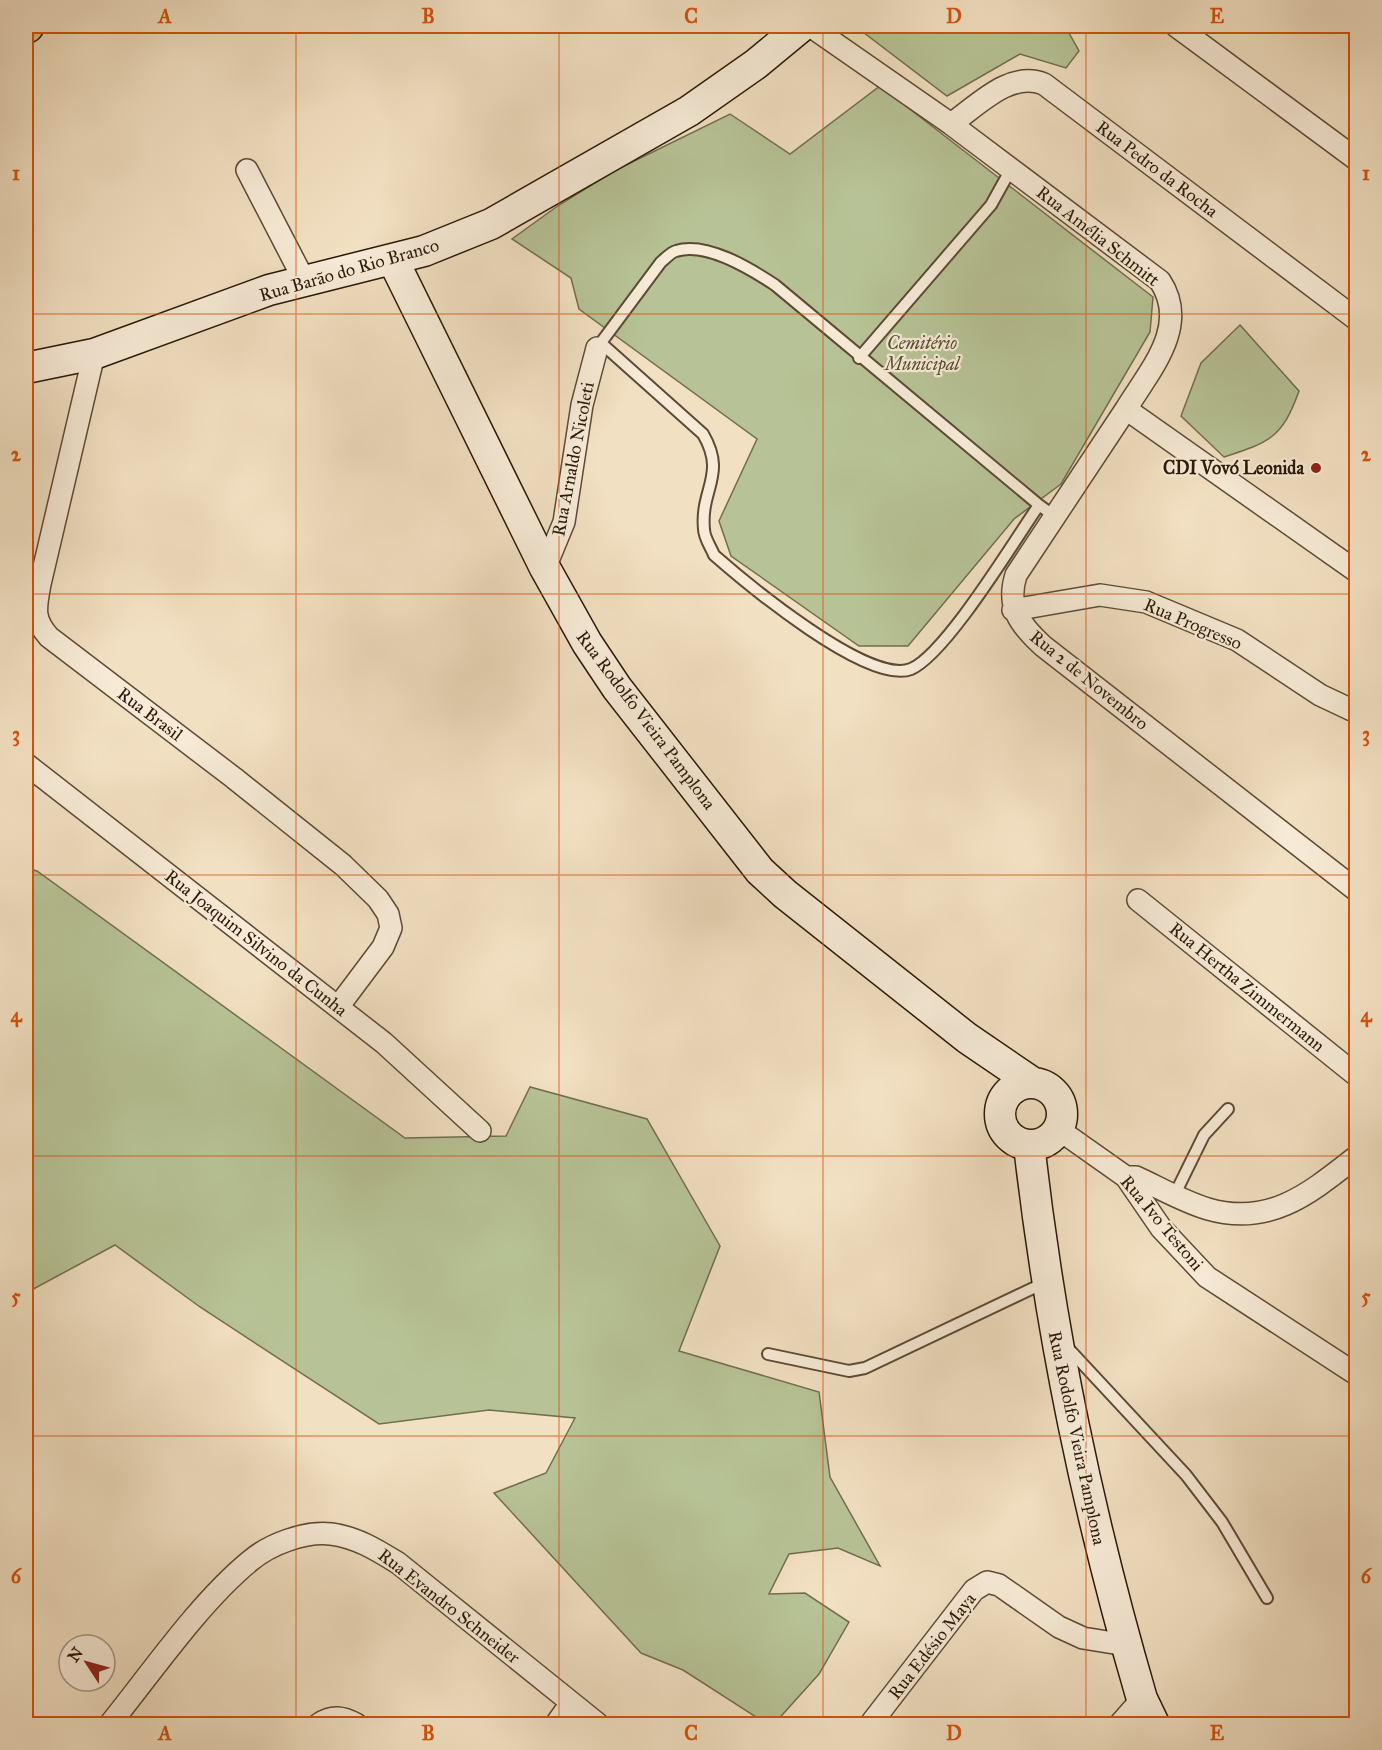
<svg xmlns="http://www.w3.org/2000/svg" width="1382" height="1750" viewBox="0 0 1382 1750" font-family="'IM FELL Great Primer',serif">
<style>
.green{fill:#b7c396;stroke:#716e4f;stroke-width:1.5}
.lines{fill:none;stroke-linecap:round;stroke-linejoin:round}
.lane-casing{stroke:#5d4a36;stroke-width:14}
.street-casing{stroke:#5d4a36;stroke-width:24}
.secondary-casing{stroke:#2b1808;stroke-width:33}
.primary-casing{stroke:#2b1808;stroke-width:36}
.lane{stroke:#f7ebd7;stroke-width:10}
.street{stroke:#f7ebd7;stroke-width:21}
.secondary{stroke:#f7ebd7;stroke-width:30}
.primary{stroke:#e9c081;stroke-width:33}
.grid{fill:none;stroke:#d5520c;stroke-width:1.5;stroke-opacity:0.55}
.poi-dot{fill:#8f2418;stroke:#f7ebd7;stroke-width:2}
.labels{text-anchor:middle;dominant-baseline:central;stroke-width:4.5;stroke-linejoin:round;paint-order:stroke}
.street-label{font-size:18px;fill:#2b1808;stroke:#f7ebd7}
.park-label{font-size:18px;font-style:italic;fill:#554b33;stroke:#f7ebd7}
.poi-label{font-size:18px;font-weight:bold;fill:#2b1808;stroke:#f7ebd7;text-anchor:end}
.neatline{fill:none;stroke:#d5520c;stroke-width:2}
.grid-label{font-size:20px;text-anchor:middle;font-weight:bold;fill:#d5520c}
</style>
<rect width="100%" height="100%" fill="#f2e0c2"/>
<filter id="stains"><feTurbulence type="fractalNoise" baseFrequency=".00333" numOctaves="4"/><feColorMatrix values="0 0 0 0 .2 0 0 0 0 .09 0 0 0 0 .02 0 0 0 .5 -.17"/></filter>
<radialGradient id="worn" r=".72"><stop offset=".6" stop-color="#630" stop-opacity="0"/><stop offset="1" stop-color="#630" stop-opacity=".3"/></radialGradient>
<!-- green -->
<path class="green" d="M855,26H1065L1079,51L1066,68L1020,54L947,96Z
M880,86L1153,297L1150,332L1061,484L1014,519L908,646H859L731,556L719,521L757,439L579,309L571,278L512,239L559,205L616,170L730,114L790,154Z
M1240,325L1299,391C1282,438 1270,442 1224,457L1181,416L1201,363Z
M26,868L37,871L405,1138L506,1136L530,1087L647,1119L720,1246L679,1351L819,1392L830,1477L880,1566L838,1548L789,1554L769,1594L805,1593L849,1622L819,1674L774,1724H767L683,1670L641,1653L494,1493L546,1473L575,1418L489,1410L379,1424L200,1307L115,1245L26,1293Z"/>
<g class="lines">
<defs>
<path id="lane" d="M601,343L703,434C727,475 700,489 704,529C704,538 711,547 714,555C746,583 869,686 911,669C946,654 1014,541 1039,505L1054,516
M597,348L661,262C665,259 671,252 676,251C706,241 751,269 775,285L1039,505
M859,358L991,205L1011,169
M1175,1194L1204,1135L1228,1109
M1066,1346L1186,1475L1222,1522L1267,1598
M768,1354L849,1371L865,1368L1046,1282"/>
<path id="street" d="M810,26L951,124L1160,281C1190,326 1150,370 1126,409L1356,571
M1176,26L1356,159
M951,124C977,106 1010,70 1044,84L1356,319
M247,170L304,280
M94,354L40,584C36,607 32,618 49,637L234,778L343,865L378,899L388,914L391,928L383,947L338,1007
M1126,409L1016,575C1006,607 1020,625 1043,646L1356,890
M545,568L564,522L582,405L597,348
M1013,610L1100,595L1146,602L1237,640L1320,695L1356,712
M26,764L384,1043L480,1131
M1138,900L1356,1075
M1058,1129L1126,1177L1161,1228L1207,1277L1356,1374
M1126,1177H1136C1160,1188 1184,1202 1208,1209C1270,1227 1310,1193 1356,1157
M872,1722L974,1590L987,1582L999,1585L1059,1627L1083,1638L1126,1645
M110,1724C152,1672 199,1603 250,1561C270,1544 305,1531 331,1534C356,1537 377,1550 398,1563L598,1724
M319,1724C332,1715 343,1717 356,1724
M556,1724L571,1703
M1120,1724L1142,1699"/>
<path id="secondary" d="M393,260L545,568L587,643L617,688L760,871L785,894L967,1038L1033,1083
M26,368L94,354L269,290L424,251L491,224L689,111L756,64L802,26
M1000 1114a31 31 0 1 1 62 0a31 31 0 1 1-62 0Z
M1029,1145C1051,1337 1088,1514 1142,1699L1154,1724"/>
<path id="primary" d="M26,26H27"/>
</defs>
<!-- lane casing -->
<use href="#lane" class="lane-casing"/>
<!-- street casing -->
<use href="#street" class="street-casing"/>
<!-- secondary casing -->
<use href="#secondary" class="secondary-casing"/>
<!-- primary casing -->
<use href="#primary" class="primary-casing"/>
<!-- lane -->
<use href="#lane" class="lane"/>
<!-- street -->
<use href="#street" class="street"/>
<!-- secondary -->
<use href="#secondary" class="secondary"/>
<!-- primary -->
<use href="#primary" class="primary"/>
</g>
<!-- grid -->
<path class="grid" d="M296,26V1724M559,26V1724M823,26V1724M1086,26V1724M26,314H1356M26,594H1356M26,875H1356M26,1156H1356M26,1436H1356"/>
<!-- markers -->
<circle class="poi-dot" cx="1316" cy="468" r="6"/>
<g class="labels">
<!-- street labels -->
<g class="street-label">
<text transform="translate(1157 169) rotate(37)">Rua Pedro da Rocha</text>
<text transform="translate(1098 236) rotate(38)">Rua Amélia Schmitt</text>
<text transform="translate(349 270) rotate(-16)">Rua Barão do Rio Branco</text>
<text transform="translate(573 459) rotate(-79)">Rua Arnaldo Nicoleti</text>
<text transform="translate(1193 624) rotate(23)">Rua Progresso</text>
<text transform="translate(1089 680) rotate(39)">Rua 2 de Novembro</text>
<text transform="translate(150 714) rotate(37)">Rua Brasil</text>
<text transform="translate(646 720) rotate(53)">Rua Rodolfo Vieira Pamplona</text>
<text transform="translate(256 943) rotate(38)">Rua Joaquim Silvino da Cunha</text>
<text transform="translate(1247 987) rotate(39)">Rua Hertha Zimmermann</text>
<text transform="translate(1162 1223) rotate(50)">Rua Ivo Testoni</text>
<text transform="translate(1077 1438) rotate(78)">Rua Rodolfo Vieira Pamplona</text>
<text transform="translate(449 1606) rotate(38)">Rua Evandro Schneider</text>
<text transform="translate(932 1646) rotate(-52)">Rua Edésio Maya</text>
</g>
<!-- park labels -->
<g class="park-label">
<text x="922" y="343">Cemitério<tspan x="922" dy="21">Municipal</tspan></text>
</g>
<!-- poi labels -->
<g class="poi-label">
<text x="1304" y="468">CDI Vovó Leonida</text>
</g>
</g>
<!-- margin -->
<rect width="1382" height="1750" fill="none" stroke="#f2e0c2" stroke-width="66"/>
<!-- north arrow -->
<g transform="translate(87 1663) rotate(306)"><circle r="28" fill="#f7ebd7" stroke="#a59784" stroke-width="1.5"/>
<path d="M0-4.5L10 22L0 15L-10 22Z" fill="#8f2418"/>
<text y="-9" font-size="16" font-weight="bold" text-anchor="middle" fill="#2b1808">N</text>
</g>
<rect x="33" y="33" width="1316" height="1684" class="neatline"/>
<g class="grid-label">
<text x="165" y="23">A</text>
<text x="428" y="23">B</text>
<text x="691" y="23">C</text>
<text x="954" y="23">D</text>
<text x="1217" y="23">E</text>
<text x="16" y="180">1</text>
<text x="1366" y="180">1</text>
<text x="16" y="461">2</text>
<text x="1366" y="461">2</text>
<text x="16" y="741">3</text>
<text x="1366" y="741">3</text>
<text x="16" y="1022">4</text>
<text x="1366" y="1022">4</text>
<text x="16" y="1303">5</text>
<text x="1366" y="1303">5</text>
<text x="16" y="1583">6</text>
<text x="1366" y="1583">6</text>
<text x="165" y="1740">A</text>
<text x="428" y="1740">B</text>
<text x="691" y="1740">C</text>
<text x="954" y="1740">D</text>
<text x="1217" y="1740">E</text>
</g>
<rect width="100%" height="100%" filter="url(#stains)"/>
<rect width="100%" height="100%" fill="url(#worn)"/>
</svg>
